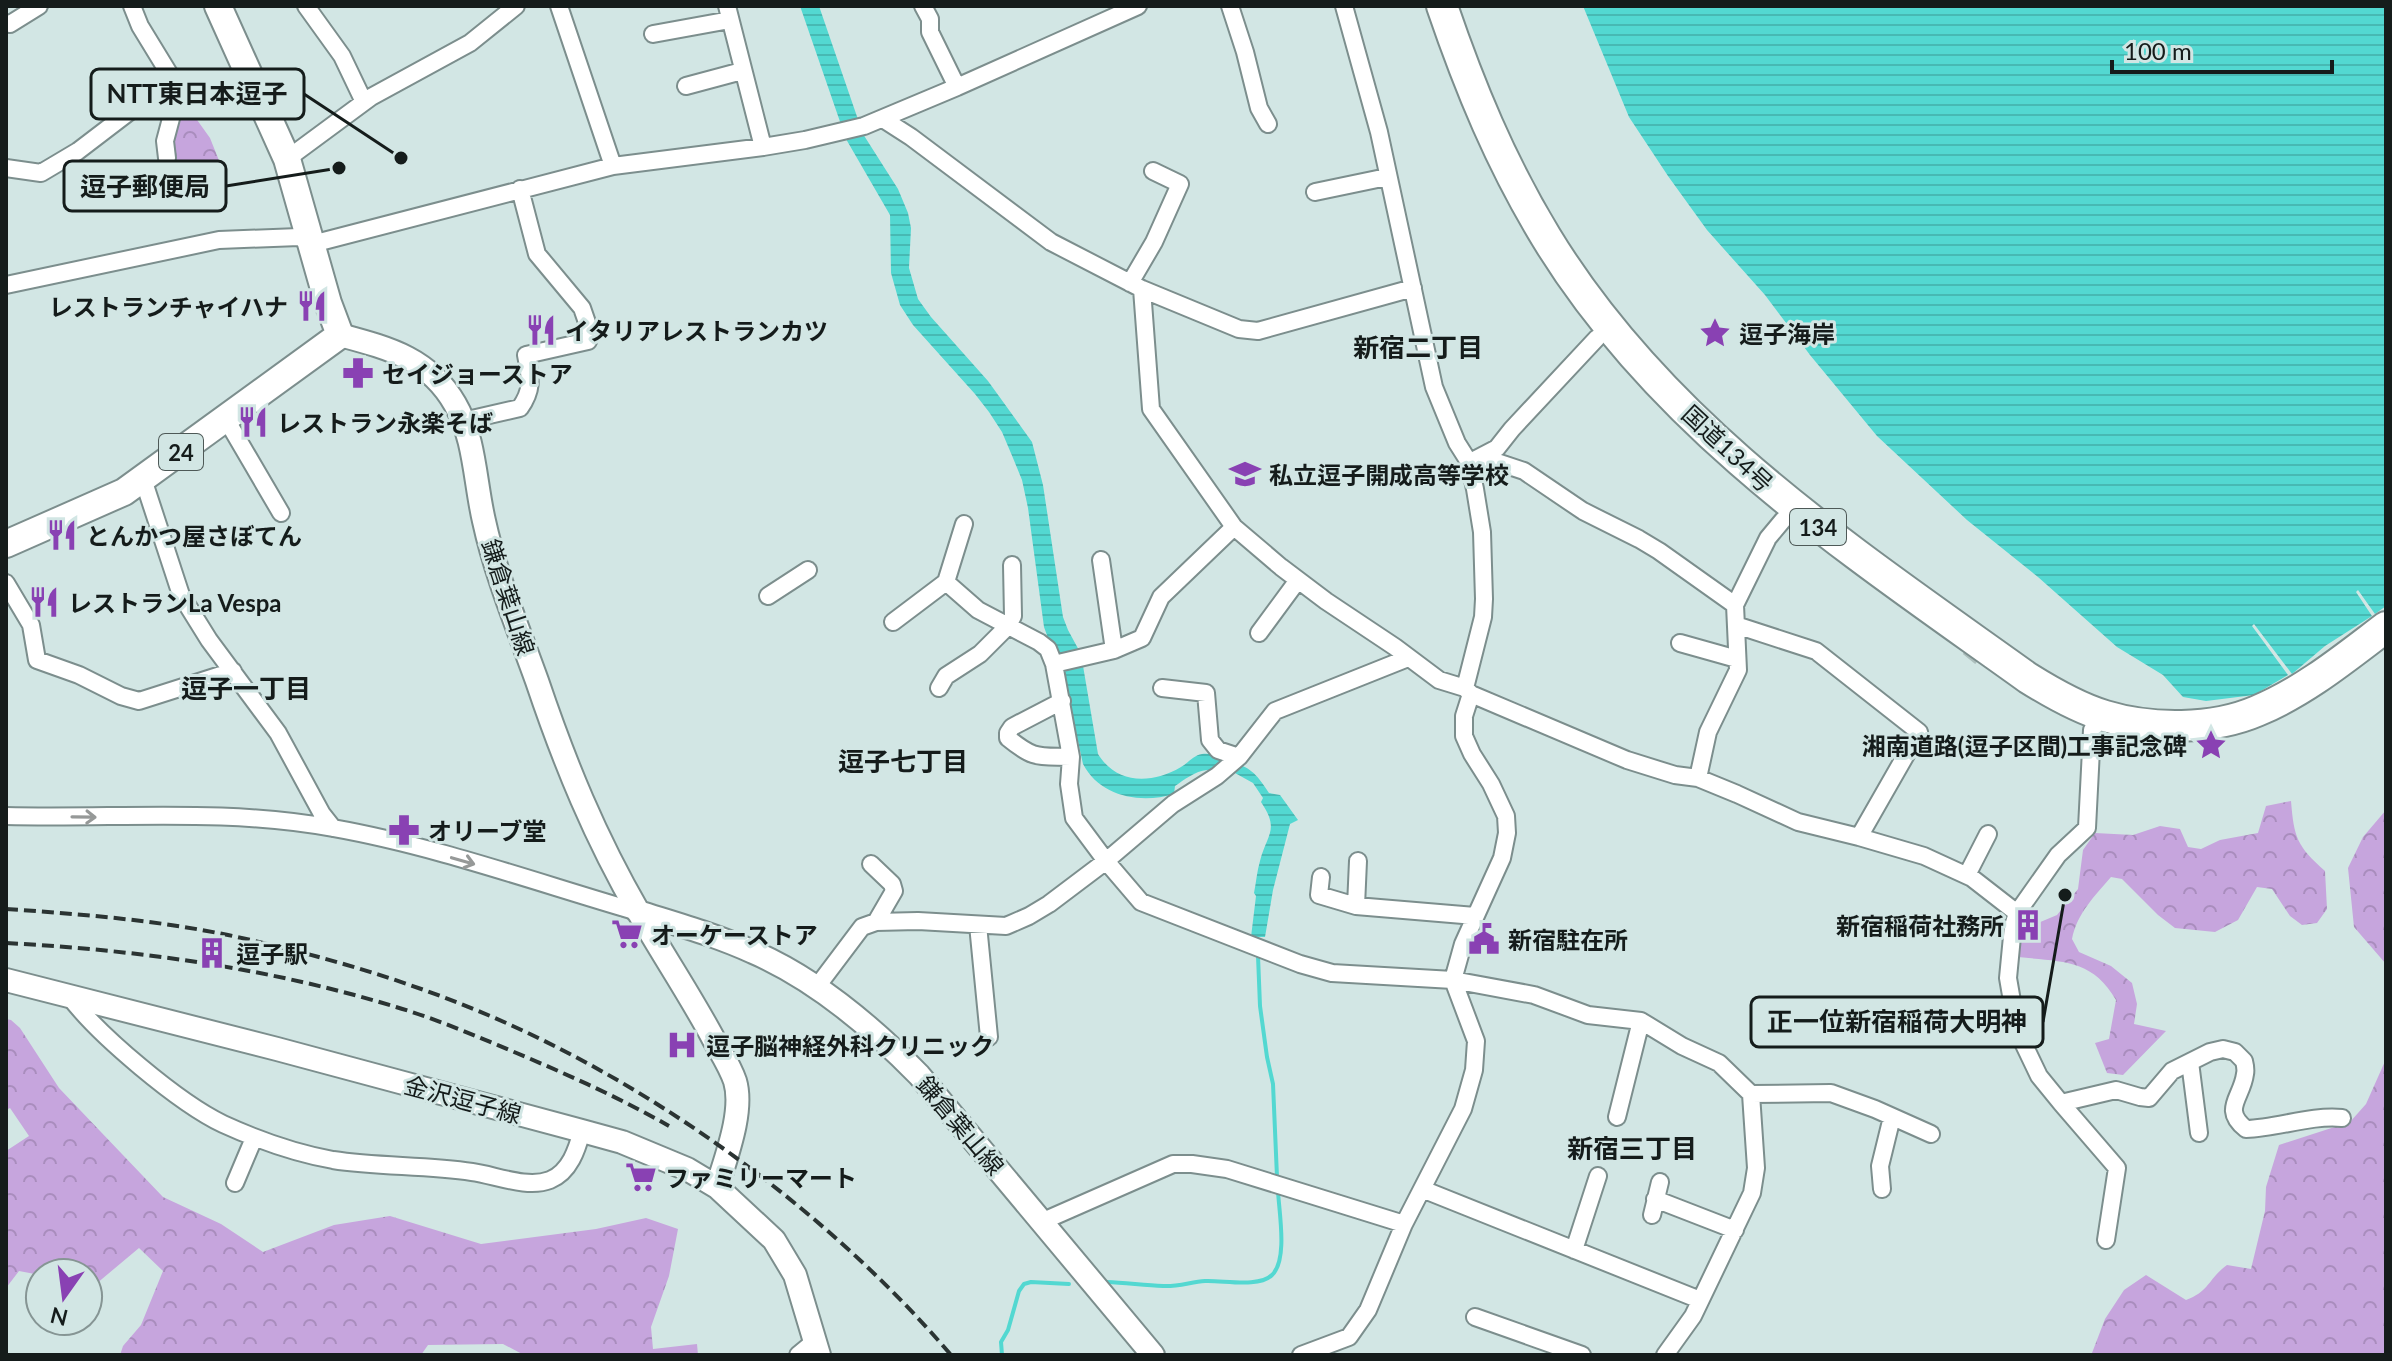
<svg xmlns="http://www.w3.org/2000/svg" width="2392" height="1361" viewBox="0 0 2392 1361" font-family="Lato,'Noto Sans JP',sans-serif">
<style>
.forest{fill:url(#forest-crowns)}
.water{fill:url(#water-rules)}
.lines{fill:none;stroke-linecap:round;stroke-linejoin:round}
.stream{stroke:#53d8d1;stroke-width:4}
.street-tunnel{stroke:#acbebc;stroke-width:16;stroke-dasharray:16 8;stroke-linecap:butt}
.street-casing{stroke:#7c8e8d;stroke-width:20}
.secondary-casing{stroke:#7c8e8d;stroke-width:26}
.primary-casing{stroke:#7c8e8d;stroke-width:30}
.highway-casing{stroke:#7c8e8d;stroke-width:34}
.street{stroke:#fff;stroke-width:16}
.secondary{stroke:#fff;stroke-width:22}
.primary{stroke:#fff;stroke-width:26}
.highway{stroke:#fff;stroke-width:30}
.rail{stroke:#2b3433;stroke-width:4;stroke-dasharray:12 6;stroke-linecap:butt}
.oneway{stroke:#969998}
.labels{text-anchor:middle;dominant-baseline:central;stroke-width:6;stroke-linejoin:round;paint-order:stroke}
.shield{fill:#d2e6e4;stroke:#4e5957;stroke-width:2}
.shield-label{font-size:22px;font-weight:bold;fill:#151c1b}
.poi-label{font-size:24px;font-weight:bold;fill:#151c1b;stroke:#d2e6e4;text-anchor:start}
.street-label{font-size:24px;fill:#151c1b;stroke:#d2e6e4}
.neighbourhood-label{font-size:26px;font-weight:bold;fill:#151c1b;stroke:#d2e6e4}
.leader{fill:none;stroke:#151c1b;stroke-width:3}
.callout-dot{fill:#151c1b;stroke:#d2e6e4;stroke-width:3}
.callout{fill:#d2e6e4;stroke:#151c1b;stroke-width:3}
.callout-label{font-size:26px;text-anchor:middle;font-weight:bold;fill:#151c1b}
</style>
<defs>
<pattern id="forest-crowns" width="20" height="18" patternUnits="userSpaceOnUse" patternTransform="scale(2)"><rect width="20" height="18" fill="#c6a5dd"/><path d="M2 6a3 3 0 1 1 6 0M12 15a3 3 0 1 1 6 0" fill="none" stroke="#a98dbd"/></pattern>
<pattern id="water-rules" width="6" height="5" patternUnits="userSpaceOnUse" patternTransform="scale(2)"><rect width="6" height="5" fill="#53d8d1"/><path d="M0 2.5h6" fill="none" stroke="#47b9b3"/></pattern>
</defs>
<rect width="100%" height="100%" fill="#d2e6e4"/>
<!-- forest -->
<path class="forest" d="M190,110L210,138L220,163L182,177L172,146L180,115Z
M2291,801C2294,838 2297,846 2325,871L2327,909L2317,923L2302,925L2290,916L2272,889L2257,887L2238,920L2215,932L2175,928L2158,915L2122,879L2111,877C2095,896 2077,913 2072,939L2079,952L2111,966L2132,983L2137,1004L2134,1024L2166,1031L2123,1075L2107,1073L2095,1043L2109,1039L2116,1000C2092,958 2061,962 2018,957L2019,931L2057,915L2078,889L2083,850L2095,833L2133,835L2160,826L2180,829L2188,847L2201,849L2220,840L2258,833L2266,806Z
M2386,810V964L2354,927L2348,868L2363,837Z
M6,1019L11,1020L20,1028L59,1088L163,1197L221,1224L263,1252L334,1225L390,1216L481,1244L596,1229L646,1218L678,1229L669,1276L651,1327L653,1349L697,1344L698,1355H524L503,1344L428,1345L421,1355H120L123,1346L141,1325L163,1271L139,1248L96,1284L88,1283V1273H40V1275L19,1271L6,1288V1151L29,1136L10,1108L6,1110Z
M2386,1059V1355H2087L2092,1353L2105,1319L2124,1290L2146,1275L2186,1300C2210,1291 2207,1280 2227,1265L2251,1269L2265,1211L2266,1187L2279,1145L2350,1122L2366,1104Z"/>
<!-- water -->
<path class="water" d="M800,6H819L863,134L898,189L908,213L911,228L909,268L918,299L931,317L988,381L1032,442L1043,485L1063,617L1068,630L1081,654L1098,754C1117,785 1152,784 1181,767C1188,763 1194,755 1202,754C1209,753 1214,755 1221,758C1249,768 1252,767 1269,793L1280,795L1298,820L1290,824L1273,890L1265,937H1251L1256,896L1254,893C1256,883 1257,871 1260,861C1267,834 1280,830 1261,802L1263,798L1253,783L1235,773C1224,775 1217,770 1207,770C1195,771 1184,780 1175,786L1174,794C1141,804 1100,797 1083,764L1059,655L1048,638L1044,627L1028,508L1022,480L1013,458L1002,432L989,412L975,394L913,325L900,305L891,273L890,215L846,139Z
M1583,6H2386V606L2375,614L2358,590L2356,592L2372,616L2325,646L2292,674L2254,624L2252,626L2288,675L2254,695L2206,701L2183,697L2163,675L2117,647L2038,577L1967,520L1877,436L1810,355L1765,295L1707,230L1668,176L1629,117Z"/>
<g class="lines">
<!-- stream -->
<path class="stream" d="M1258,956L1260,1006L1267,1057L1273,1084L1277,1177
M1107,1282C1126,1283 1144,1285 1163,1286C1177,1287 1191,1282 1205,1281C1223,1280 1259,1288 1272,1275C1288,1260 1279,1212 1278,1191
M1002,1355L1001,1342L1008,1330L1019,1291L1024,1284L1031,1282L1069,1284"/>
<!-- street-tunnel -->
<path class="street-tunnel" d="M1969,659L1991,632"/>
<defs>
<path id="street" d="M132,6L140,26L173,80L177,96L165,141L167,158
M306,6L342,56L364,102
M559,6L613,166
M727,6L763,147
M923,6L930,19V32L957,87
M1230,6L1245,52L1259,108L1268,124
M1344,6L1379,132L1434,387L1457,443L1469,462L1475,489L1482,532L1484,599L1483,617L1465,688
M6,23L10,24L39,6
M653,34L730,20
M686,86L742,71
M883,119L911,137L1051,242L1142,289L1239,329L1258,331L1413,288
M287,159L371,97L470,43L516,6
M6,168L41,173L78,151L133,109L153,100L177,96
M1315,192L1387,177
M1130,283L1154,242L1180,184L1153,171
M6,285L219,240L299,237L312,244L613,166L763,147L805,140L864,126L957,87L1138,6
M1142,289L1151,409L1234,527
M226,419L281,513
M463,421L520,408C534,388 530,377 526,355L588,341L591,334L582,308L537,254L520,189
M1482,457L1524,471L1583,511L1639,539L1659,551L1735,605
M1474,460L1497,448L1512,429L1597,338
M143,479L181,595L209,640L278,733L322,814L333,828
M1101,560L1114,650
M946,582L978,610L1039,642L1048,649L1054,664L1071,757L1069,784L1074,818L1106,861L1141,902L1300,964L1332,973L1453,980L1534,995L1588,1015L1641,1021L1682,1046L1719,1063L1751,1094L1756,1168L1752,1193L1693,1316L1665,1355
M6,583L31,625L37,660L79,675L121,696L139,701L233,671
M768,596L808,570
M893,622L946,582L964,524
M1736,625L1816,651L1919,732L1859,837
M1259,633L1298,580
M1680,643L1737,659
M1054,664L1114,650L1142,638L1161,597L1234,527L1281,567L1326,601L1395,647L1439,680L1465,688L1471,694L1627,760L1675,775L1698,778L1737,794L1798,822L1859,837L1924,856L1972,878L2017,913
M939,688L946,676L980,654L1008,626L1013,616L1012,565
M1162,688L1206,693L1210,740L1218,750L1239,757
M1062,701L1012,727L1008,733V738C1035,760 1038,756 1071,757
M2096,724L2092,730L2087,828L2058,855L2017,913L2013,926L2008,978L2017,1030L2039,1076L2061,1103L2116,1090L2140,1097L2149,1098L2172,1071L2210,1052L2223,1049L2235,1052L2244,1061C2245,1065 2246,1070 2245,1074C2242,1098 2221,1109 2246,1129C2278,1128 2310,1115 2342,1118
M1698,778L1708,732L1738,670L1735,605L1768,538L1783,520
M6,816C115,819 226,808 333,828C435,846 538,883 638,912
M871,864L892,884L894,891L876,922
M1967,875L1988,834
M1321,877L1319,895L1356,906L1475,916
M1356,906L1358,861
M978,925L989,1037
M816,988L862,927L876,922L918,921L1006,926L1029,916L1049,904L1106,861L1173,804L1217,776L1239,757L1275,711L1408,658
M69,996C98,1035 179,1103 223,1124C258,1140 294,1153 333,1160C378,1167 426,1165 472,1172C495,1175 527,1189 550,1180C570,1172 577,1149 582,1131
M1974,1011L2011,1003
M2190,1062L2199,1133
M1751,1094L1831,1093L1875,1109L1931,1134
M2061,1103L2117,1168L2106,1240
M1617,1117L1641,1021
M235,1183L254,1138
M1422,1189L1700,1300
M1882,1189L1880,1166L1892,1117
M1655,1199L1735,1230
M1652,1215L1660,1182
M1041,1222L1173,1164H1192L1227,1169L1404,1224
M1574,1250L1598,1176
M1475,1317L1582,1355
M798,1355L815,1341
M1301,1355L1349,1337L1368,1310L1404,1224L1463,1109L1474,1070L1476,1041L1453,980L1463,944L1502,858L1507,833L1506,816L1491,784L1472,754L1464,736V716L1471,694"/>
<path id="secondary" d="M340,335C388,348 429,358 455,404C475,438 475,483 484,521C496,576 518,628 537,681C565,764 595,837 639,913C663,955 690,995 713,1038C720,1051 730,1066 735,1081C744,1111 726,1157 717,1187
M638,912C676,924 716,935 753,952C816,979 872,1027 919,1075L1153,1355
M6,980L277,1049L582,1131L622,1142L687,1169L717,1187L774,1240L795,1275L819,1355"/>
<path id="primary" d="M6,544L124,492L340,335L328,303L287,159L218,6"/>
<path id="highway" d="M1442,6C1470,88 1501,163 1546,237C1662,428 1851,551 2028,678C2052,693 2078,708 2105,716C2151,730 2213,730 2257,711C2305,691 2345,658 2386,627"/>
</defs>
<!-- street casing -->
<use href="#street" class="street-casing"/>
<!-- secondary casing -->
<use href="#secondary" class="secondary-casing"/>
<!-- primary casing -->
<use href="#primary" class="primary-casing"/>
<!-- highway casing -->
<use href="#highway" class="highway-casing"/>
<!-- street -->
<use href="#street" class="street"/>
<!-- secondary -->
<use href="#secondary" class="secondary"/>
<!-- primary -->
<use href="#primary" class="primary"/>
<!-- highway -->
<use href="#highway" class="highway"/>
<!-- rail -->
<path class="rail" d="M6,909C80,914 155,920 228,935C312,953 396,977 476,1010C651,1082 828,1211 951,1355
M6,943C138,950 269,968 396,1007C440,1020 483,1039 526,1057C575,1078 622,1099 669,1126"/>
</g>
<!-- one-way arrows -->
<defs><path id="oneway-shaft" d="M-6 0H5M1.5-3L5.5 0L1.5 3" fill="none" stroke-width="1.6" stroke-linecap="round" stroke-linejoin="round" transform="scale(2)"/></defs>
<g class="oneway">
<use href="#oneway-shaft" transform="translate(84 817) rotate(1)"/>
<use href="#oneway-shaft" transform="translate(463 861) rotate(16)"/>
</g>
<!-- icons -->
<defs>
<symbol id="restaurant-bare" viewBox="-9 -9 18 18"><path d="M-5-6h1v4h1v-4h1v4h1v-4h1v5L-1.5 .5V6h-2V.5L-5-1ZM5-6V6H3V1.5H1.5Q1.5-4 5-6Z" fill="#8941b3" stroke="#d2e6e4" stroke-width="2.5" paint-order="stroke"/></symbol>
<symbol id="sight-bare" viewBox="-9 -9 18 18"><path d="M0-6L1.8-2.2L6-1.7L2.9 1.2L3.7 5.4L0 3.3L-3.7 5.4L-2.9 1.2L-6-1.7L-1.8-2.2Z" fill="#8941b3" stroke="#d2e6e4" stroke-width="2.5" paint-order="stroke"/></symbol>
<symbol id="pharmacy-bare" viewBox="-9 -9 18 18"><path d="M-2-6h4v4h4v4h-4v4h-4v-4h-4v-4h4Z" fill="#8941b3" stroke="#d2e6e4" stroke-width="2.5" paint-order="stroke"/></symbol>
<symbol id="school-bare" viewBox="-9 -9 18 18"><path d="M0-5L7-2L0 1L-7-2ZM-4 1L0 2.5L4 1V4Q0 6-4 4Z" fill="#8941b3" stroke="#d2e6e4" stroke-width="2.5" paint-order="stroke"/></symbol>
<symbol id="building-bare" viewBox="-9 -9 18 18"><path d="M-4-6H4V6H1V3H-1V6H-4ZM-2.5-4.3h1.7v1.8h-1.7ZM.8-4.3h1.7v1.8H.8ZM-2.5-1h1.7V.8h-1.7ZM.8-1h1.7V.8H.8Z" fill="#8941b3" stroke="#d2e6e4" stroke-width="2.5" paint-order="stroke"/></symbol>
<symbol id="supermarket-bare" viewBox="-9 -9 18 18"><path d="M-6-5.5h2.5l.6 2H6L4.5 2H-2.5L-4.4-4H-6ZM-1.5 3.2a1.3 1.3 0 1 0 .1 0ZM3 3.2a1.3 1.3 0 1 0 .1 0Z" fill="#8941b3" stroke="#d2e6e4" stroke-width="2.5" paint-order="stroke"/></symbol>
<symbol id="civic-bare" viewBox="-9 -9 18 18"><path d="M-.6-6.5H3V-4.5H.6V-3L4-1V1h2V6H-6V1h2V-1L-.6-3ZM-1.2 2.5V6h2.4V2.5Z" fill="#8941b3" stroke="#d2e6e4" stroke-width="2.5" paint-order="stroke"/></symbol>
<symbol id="hospital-bare" viewBox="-9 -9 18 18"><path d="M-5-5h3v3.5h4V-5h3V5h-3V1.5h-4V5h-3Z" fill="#8941b3" stroke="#d2e6e4" stroke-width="2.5" paint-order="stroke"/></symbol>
</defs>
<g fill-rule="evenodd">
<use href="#restaurant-bare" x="290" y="284" width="44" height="44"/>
<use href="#restaurant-bare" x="519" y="308" width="44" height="44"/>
<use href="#sight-bare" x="1693" y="311" width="44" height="44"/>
<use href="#pharmacy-bare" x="336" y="351" width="44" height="44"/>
<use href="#restaurant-bare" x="231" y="400" width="44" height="44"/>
<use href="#school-bare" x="1223" y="452" width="44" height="44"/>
<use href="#restaurant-bare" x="40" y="513" width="44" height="44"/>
<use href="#restaurant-bare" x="22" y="580" width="44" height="44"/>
<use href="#sight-bare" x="2189" y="723" width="44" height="44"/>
<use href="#pharmacy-bare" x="382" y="808" width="44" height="44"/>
<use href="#building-bare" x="2006" y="903" width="44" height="44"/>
<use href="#supermarket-bare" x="605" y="912" width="44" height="44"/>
<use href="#civic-bare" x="1462" y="917" width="44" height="44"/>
<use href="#building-bare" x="190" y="931" width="44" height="44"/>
<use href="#hospital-bare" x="660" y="1023" width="44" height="44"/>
<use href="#supermarket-bare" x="619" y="1155" width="44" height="44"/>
</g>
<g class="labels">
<!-- shield labels -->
<g class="shield">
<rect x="159" y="434" width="44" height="36" rx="6"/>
<rect x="1790" y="509" width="56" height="36" rx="6"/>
</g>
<g class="shield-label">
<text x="181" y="452">24</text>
<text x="1818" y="527">134</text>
</g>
<!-- poi labels -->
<g class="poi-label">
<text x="288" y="306" text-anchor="end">レストランチャイハナ</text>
<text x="565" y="330">イタリアレストランカツ</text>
<text x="1739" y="333">逗子海岸</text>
<text x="382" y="373">セイジョーストア</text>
<text x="277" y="422">レストラン永楽そば</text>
<text x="1269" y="474">私立逗子開成高等学校</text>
<text x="86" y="535">とんかつ屋さぼてん</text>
<text x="68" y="602">レストランLa Vespa</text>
<text x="2187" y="745" text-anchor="end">湘南道路(逗子区間)工事記念碑</text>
<text x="428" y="830">オリーブ堂</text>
<text x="2004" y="925" text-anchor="end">新宿稲荷社務所</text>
<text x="651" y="934">オーケーストア</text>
<text x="1508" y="939">新宿駐在所</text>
<text x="236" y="953">逗子駅</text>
<text x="706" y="1045">逗子脳神経外科クリニック</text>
<text x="665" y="1177">ファミリーマート</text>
</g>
<!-- street labels -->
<g class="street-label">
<text transform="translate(1728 448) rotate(43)">国道134号</text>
<text transform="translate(509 597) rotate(72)">鎌倉葉山線</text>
<text transform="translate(463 1099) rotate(15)">金沢逗子線</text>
<text transform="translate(961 1125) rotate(50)">鎌倉葉山線</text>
</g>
<!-- neighbourhood labels -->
<g class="neighbourhood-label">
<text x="1418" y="347">新宿二丁目</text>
<text x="246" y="688">逗子一丁目</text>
<text x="903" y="761">逗子七丁目</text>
<text x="1632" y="1148">新宿三丁目</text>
</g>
</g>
<!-- callouts -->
<path class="leader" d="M401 158L304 94M339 168L226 186M2065 895L2043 1022"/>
<g class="callout-dot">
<circle cx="401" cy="158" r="8"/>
<circle cx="339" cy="168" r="8"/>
<circle cx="2065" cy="895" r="8"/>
</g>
<g class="callout">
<rect x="91" y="69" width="213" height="50" rx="8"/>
<rect x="64" y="161" width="162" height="50" rx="8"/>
<rect x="1751" y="997" width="292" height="50" rx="8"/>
</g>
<g class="callout-label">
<text x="197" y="103">NTT東日本逗子</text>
<text x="145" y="196">逗子郵便局</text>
<text x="1897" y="1031">正一位新宿稲荷大明神</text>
</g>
<!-- border -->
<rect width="2392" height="1361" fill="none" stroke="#151c1b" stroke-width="16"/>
<!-- north arrow -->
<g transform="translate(64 1297) rotate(194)"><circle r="38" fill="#d2e6e4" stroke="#869594" stroke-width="2"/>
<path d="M0-6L14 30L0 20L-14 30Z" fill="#8941b3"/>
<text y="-12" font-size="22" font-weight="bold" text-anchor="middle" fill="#151c1b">N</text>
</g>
<!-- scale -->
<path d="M2112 60v12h220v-12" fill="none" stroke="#151c1b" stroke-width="4"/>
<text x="2124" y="60" font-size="24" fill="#151c1b" stroke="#d2e6e4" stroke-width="6" paint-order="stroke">100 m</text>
</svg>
